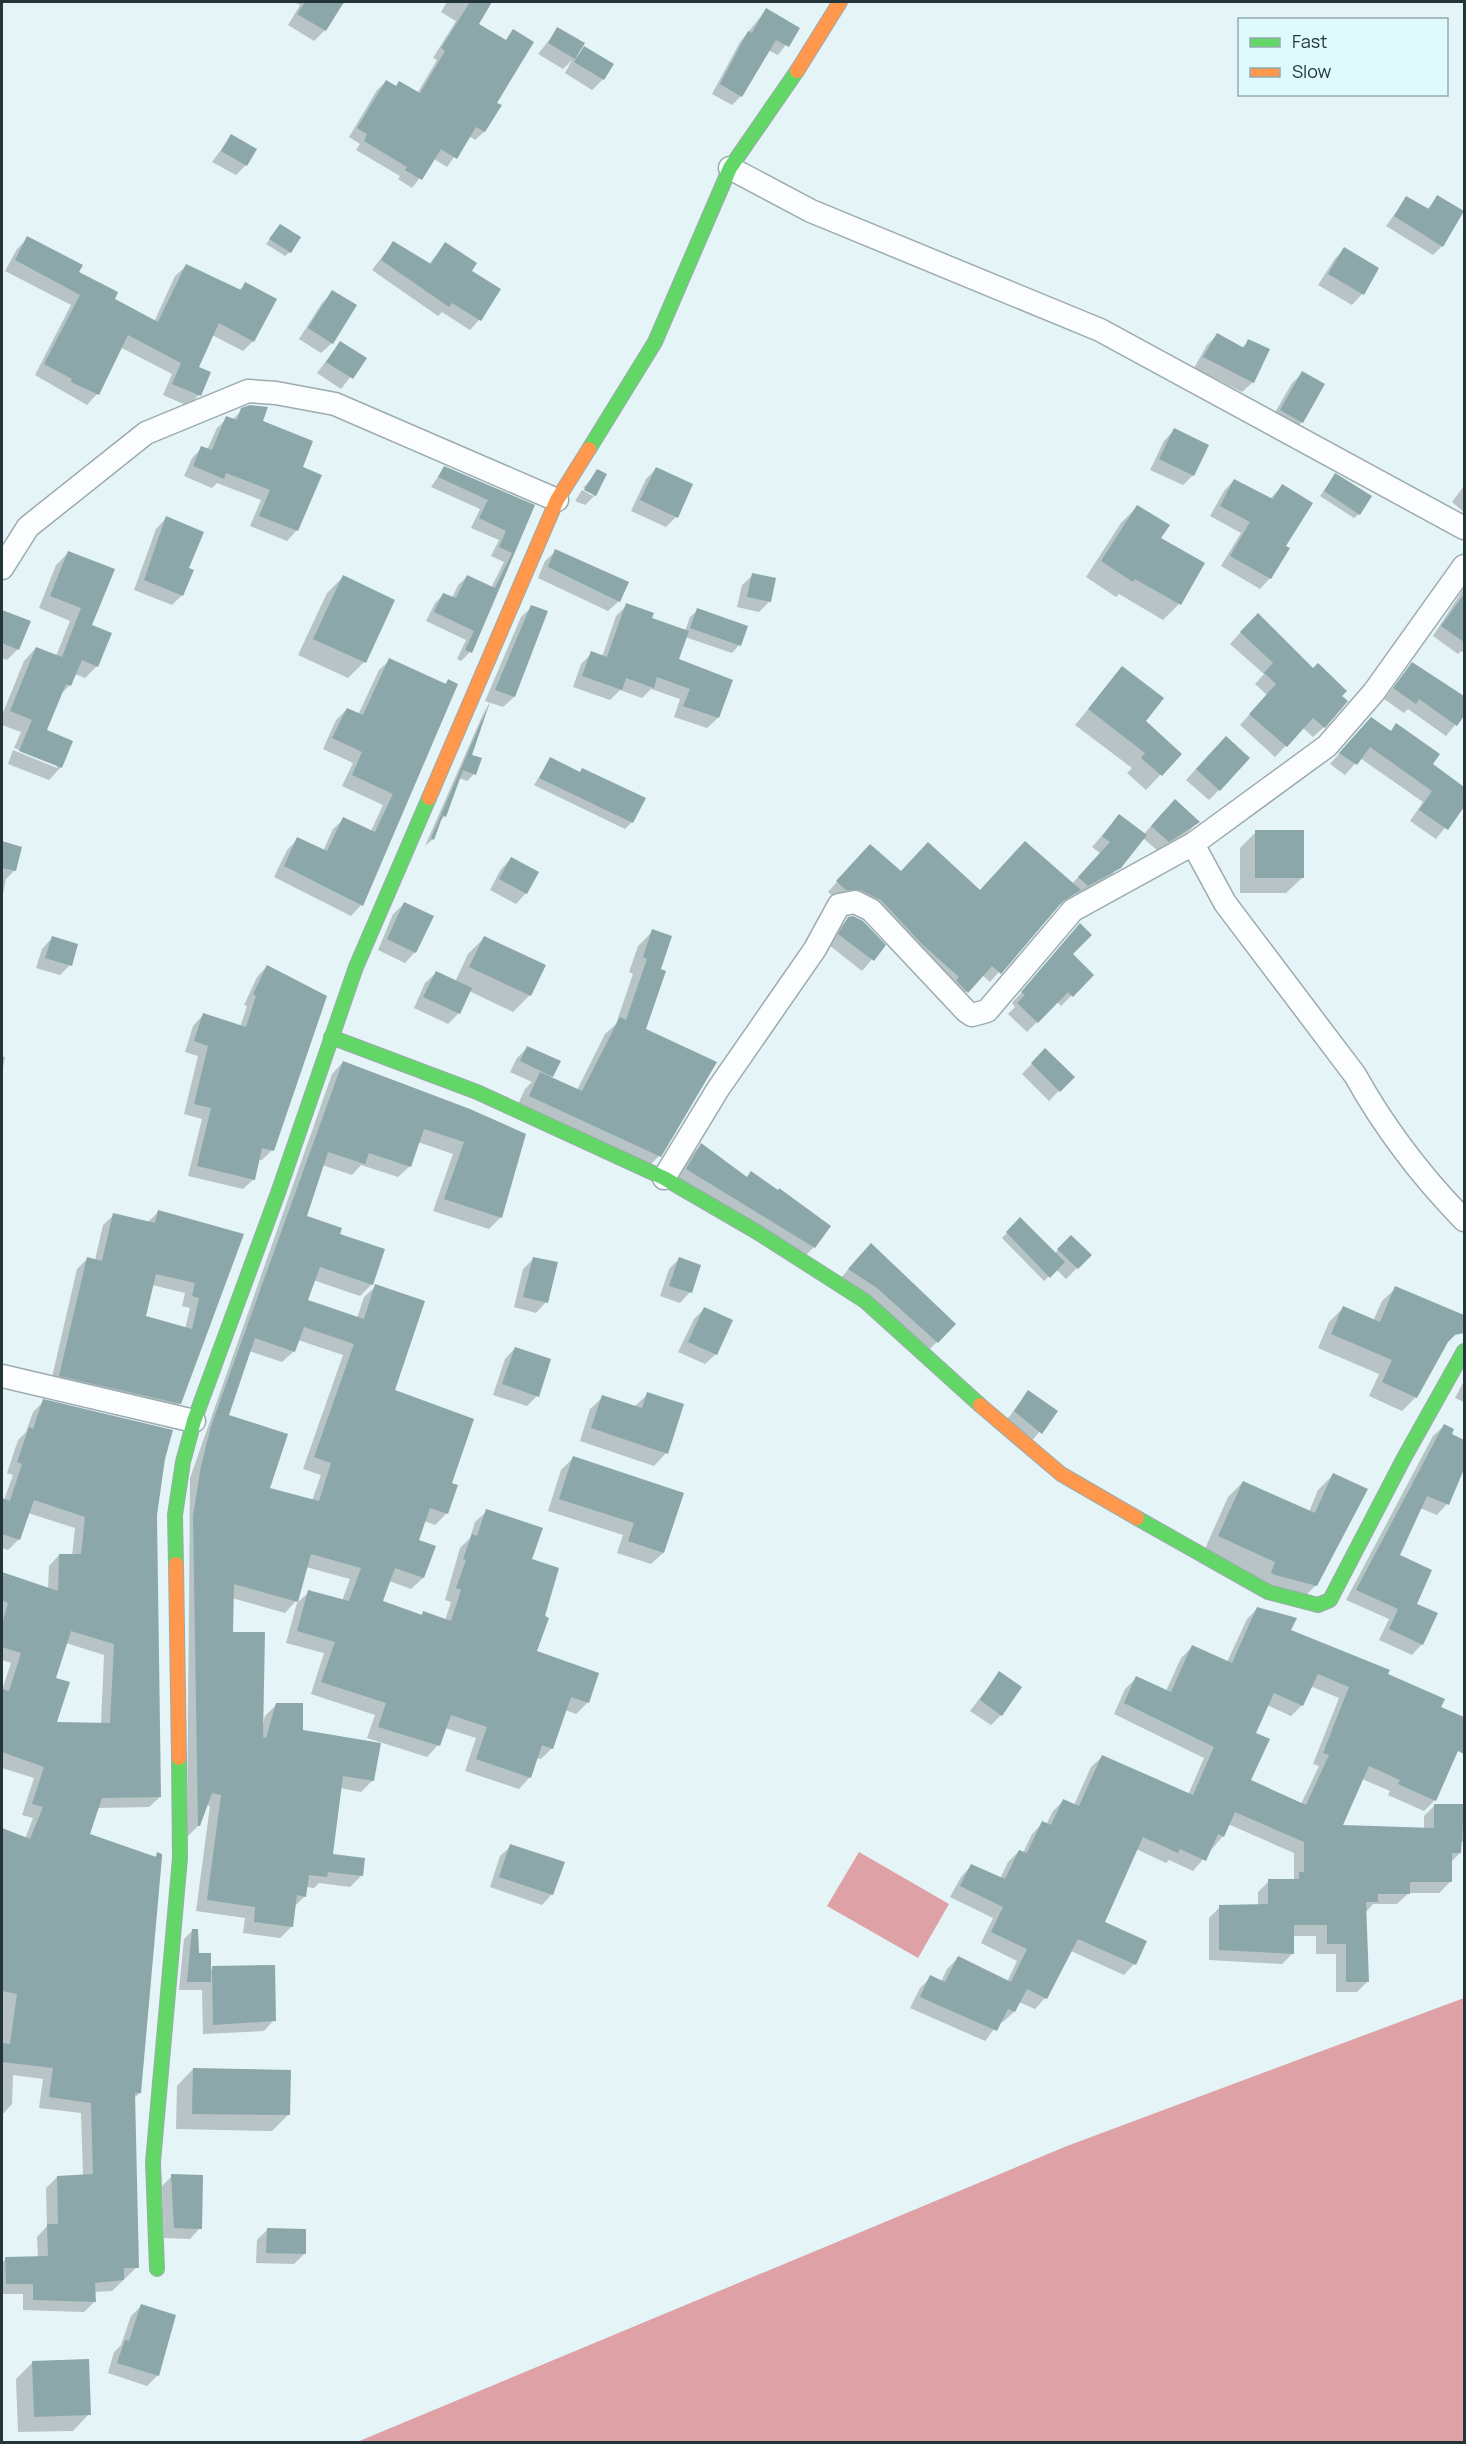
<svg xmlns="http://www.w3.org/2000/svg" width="1466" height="2444" viewBox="0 0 1466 2444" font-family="Manrope,sans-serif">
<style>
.water{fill:#dda1a6}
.shadow{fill:#0003;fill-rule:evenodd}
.building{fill:#8ca7aa;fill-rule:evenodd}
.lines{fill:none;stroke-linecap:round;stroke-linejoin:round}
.street-casing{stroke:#9cabad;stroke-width:25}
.fast-casing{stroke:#9cabad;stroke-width:16}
.slow-casing{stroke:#9cabad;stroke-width:16}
.street{stroke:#fbfdfe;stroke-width:22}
.fast{stroke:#63d668;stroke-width:14}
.slow{stroke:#ff974d;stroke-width:14}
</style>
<rect width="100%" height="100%" fill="#e5f4f6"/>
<!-- water -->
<path class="water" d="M859,1852L949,1904L918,1958L827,1906Z
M1464,1998V2442H357L1067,2146Z"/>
<!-- shadow -->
<path class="shadow" d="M294,2H347L341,5L325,30L314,41L288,25L300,5Z
M447,2H490L476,24L505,41L514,31L495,103L499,106L484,132L475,140L469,136L447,167L434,159L412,188L398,179L400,176L356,150L360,144L349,137L377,90L386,82L417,94L437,60L433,58L456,21L441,12Z
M766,10L798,29L778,55L768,50L741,96L732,105L712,94L740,42Z
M558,29L576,57L585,48L603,79L592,90L565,73L572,60L563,69L538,54Z
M231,136L246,165L236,175L212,162Z
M1407,197L1427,209L1438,197L1442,246L1433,255L1386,226Z
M280,226L290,252L285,256L266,244Z
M28,238L113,300L154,322L175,276L186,266L239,290L246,284L253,341L243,351L212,335L197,368L209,373L199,395L188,406L163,395L172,374L120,347L97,394L87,405L35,375L71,305L5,271L17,249Z
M393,243L429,264L445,244L470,271L499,289L479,320L470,330L442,312L438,316L372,270Z
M1344,249L1377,268L1362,294L1352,305L1318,285L1334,260Z
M333,292L332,343L321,353L299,339L322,303Z
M1217,335L1241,348L1249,341L1253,382L1242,392L1194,368L1207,345Z
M340,343L365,358L341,389L317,373Z
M1303,373L1302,422L1291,433L1270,421L1292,383Z
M242,410L261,421L301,468L297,530L287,541L250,526L261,500L217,483L212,488L184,476L192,458L202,448L207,450L217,428L227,418L232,420Z
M1174,430L1193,475L1183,485L1150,470L1164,441Z
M444,468L533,506L470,652L461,661L457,659L466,640L426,621L435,603L444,594L452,598L458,585L467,577L491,588L504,562L491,556L499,540L471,528L480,509L431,487Z
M656,469L676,517L666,527L631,511L646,479Z
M598,471L595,495L585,505L575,501L582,490L593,496V492L583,488Z
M1335,475L1359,514L1354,518L1320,496Z
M1234,480L1270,499L1282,486L1284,547L1270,578L1260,589L1221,566L1241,533L1210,516L1224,491Z
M1464,486V512L1452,502Z
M1138,506L1159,539L1179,604L1163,620L1119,594L1116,597L1086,577L1121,523Z
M166,518L182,595L172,605L134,590L156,529Z
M556,551L619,601L608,611L538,578L545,561Z
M69,552L90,626L97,666L85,678L75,674L70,685L59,696L45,731L61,767L49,780L8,764L13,750L57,768V764L14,748L21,732L2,725V715L24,661L36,648L56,656L70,621L39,608L56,565Z
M753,575L770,601L759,612L737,607L742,585Z
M343,577L393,601L364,662L348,678L298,655L327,593Z
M1464,588V653L1461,651L1458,654L1433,636Z
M627,605L650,619L685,631L690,617L698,610L739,645L732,653L685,637L677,660L718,718L707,728L674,717L680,699L651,689L642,698L620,690L610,700L573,687L581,664L592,653L602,657L616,616Z
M532,607L514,697L503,707L485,701L521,617Z
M2,611L29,622L18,649L7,660L2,658Z
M1247,625L1340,697L1324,727L1313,737L1303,728L1275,757L1240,725L1267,695L1255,684L1264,674L1230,644Z
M390,660L444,685L448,681L456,685L361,905L351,916L274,877L287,850L298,839L323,851L333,829L344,819L371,831L383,805L342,786L353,763L323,749L336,720L347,709L358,715L379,670Z
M1412,664L1464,699V714L1446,736L1408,709L1404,713L1384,699Z
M1122,668L1144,721L1180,754L1146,790L1127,773L1132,768L1075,725Z
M487,705L470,756L474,774L467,781L459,778L445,816L439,822L433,839L425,846Z
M1371,718L1390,732L1396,725L1431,765L1464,788V804L1436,839L1410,821L1423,802L1360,758L1345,775L1330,764Z
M1215,748L1219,790L1209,800L1186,780Z
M551,758L632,822L625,829L534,785Z
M1164,811L1198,822L1188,832L1158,851L1143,838L1108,879L1077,896L1075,894L1054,909L990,982L982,975L957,1001L871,910L836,899L828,892L861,855L901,873L980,891L1072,884L1100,853L1092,847L1119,816L1144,834Z
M1256,832L1303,877L1286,893H1240V848Z
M2,843L20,848L15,870L6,879L2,898Z
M511,859L526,893L516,904L490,890L501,869Z
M404,904L415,952L405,963L378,950L393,914Z
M849,918L884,945L862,971L829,945L838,929Z
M1080,925L1071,954L1092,975L1061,1006L1057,1002L1027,1032L1008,1014L1015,1007L1012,1003Z
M653,931L659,970L644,1030L659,1156L644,1171L515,1111L525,1089L532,1082L510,1072L517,1058L528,1047L552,1076L550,1078L577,1090L605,1034L616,1024L633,974L629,972L638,946Z
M52,938L70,965L60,975L36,968L42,949Z
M484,938L544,965L530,995L513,1012L469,991L459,1013L448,1024L414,1008L425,983L436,973L455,982L468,954Z
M267,966L294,979L272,1150L262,1160H258L254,1179L243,1189L188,1176L202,1119L184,1114L198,1056L185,1052L193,1026L203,1015L240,1027L247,1006L244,1005L257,977Z
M1045,1050L1072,1077L1049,1101L1022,1074Z
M2,1056L5,1057L2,1072Z
M343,1062L524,1135L500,1218L489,1229L433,1211L453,1154L418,1142L410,1166L398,1177L361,1165L352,1175L322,1165L305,1217L338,1235L372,1284L360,1296L313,1280L306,1301L357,1318L364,1297L376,1286L393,1391L450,1484L447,1513L435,1525L424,1521L417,1541L423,1578L411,1589L389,1581L381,1602L420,1616L423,1613L445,1620L451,1602L445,1600L460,1548L470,1538L475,1522L487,1511L530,1560L535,1652L588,1702L576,1714L565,1710L552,1748L541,1759L536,1758L530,1777L519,1789L465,1771L476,1738L445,1728L438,1745L427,1757L367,1738L375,1715L311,1694L324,1653L286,1643L297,1603L309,1592L342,1601L350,1579L306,1567L296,1601L285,1613L232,1598L231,1633L263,1724L265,1716L277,1704L301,1732L373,1780L361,1792L340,1788L331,1855L361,1876L350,1887L319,1883L314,1888L306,1887L305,1896L294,1907L292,1926L280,1938L243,1933L245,1918L196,1911L210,1806L206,1805L199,1825L187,1837L190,1478L332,1074ZM298,1340L343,1355L303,1469L321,1475L312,1501L268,1489L227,1416L249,1351L282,1362L294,1351Z
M701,1145L814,1247L801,1260L673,1183L687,1159Z
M158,1212L242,1235L180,1403L169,1414L50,1386L77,1269L87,1259L95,1260L103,1225L114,1215L147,1223ZM152,1285L185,1293L182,1306L190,1308L185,1329L144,1317Z
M1020,1219L1055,1253L1071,1237L1090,1255L1066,1279L1056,1269L1044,1281L1002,1238Z
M861,1255L954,1324L926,1353L839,1280Z
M534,1258L546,1302L536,1313L514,1307L523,1269Z
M679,1259L690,1292L680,1303L660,1296L669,1269Z
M1396,1288L1416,1397L1402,1411L1369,1396L1379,1374L1318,1348L1329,1322L1343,1308L1373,1321L1382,1301Z
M704,1309L716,1354L705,1364L678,1352L694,1319Z
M515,1348L537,1396L527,1406L493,1395L505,1359Z
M1464,1381V1402L1455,1398Z
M1028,1392L1056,1412L1030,1443L1005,1422Z
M648,1394L666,1453L654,1466L580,1441L590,1409L603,1397L634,1407Z
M44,1401L164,1459L156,1515L160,1797L149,1807L97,1808L89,1835L153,1858L158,1854L140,2093L134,2098L137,2267L112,2291L94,2292V2302L84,2312L23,2310V2294H2V2263L6,2259L38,2258L37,2237L47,2226L46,2188L57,2177L83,2176L81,2113L39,2108L43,2079L13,2075L12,2104L2,2115V1830L25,1839L33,1818L22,1815L34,1778L2,1768V1690L11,1663L2,1660V1573L48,1589L49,1566L59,1555L72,1556L75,1528L28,1513L19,1539L8,1550L2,1548V1499L4,1500L13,1475L7,1473L18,1440L26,1432L33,1412ZM66,1643L104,1655L101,1724H55L54,1679Z
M1444,1426L1450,1435L1464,1441V1465L1447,1504L1437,1515L1420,1508L1398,1556L1415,1605L1422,1644L1412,1655L1379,1640L1389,1619L1346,1600L1433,1436Z
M573,1458L663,1553L651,1564L617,1553L623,1535L548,1511L561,1470Z
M1333,1475L1316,1585L1301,1600L1204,1551L1228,1497L1243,1482L1309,1512L1318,1490Z
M1258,1608L1289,1631L1386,1675L1439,1708L1464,1719V1733L1435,1800L1424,1811L1388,1795L1390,1791L1362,1779L1341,1826L1424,1830V1816L1435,1805H1464V1842H1460V1853L1450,1863V1882L1439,1893H1409L1397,1904H1373L1365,1913L1368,1981L1357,1992H1336V1954H1316V1936H1293V1953L1282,1964L1209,1960V1918L1220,1907L1258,1906V1892L1269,1881L1294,1879V1853L1228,1824L1223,1836L1193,1871L1169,1860L1166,1863L1136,1849L1103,1922L1145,1942L1134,1964L1124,1975L1071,1951L1045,1998L1035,2009L1019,2002L1014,2012L1003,2022L1000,2021L985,2041L910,2008L920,1988L931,1977L941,1982L947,1969L958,1958L1007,1982L1017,1961L981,1943L993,1918L950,1897L961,1877L971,1866L1000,1879L1008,1862L1019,1851L1023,1853L1032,1834L1043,1823L1046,1825L1053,1811L1064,1800L1074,1805L1091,1767L1102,1757L1188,1795L1204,1758L1114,1714L1125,1689L1136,1678L1166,1691L1181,1658L1192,1647L1227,1662L1247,1619ZM1310,1686L1339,1698L1313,1764L1319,1766L1301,1804L1249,1781L1254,1734L1267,1705L1291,1716L1302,1705Z
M999,1673L1001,1715L991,1725L970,1711Z
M511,1846L552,1894L542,1905L490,1887L500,1856Z
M192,1931L197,1955L210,1971L213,1967L274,2020L264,2031L203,2034L202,1990H179L184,1939Z
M193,2069L288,2115L272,2131L176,2129L177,2086Z
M172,2176L200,2228L190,2239L164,2238L162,2186Z
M267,2230L305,2253L294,2264L256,2263L257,2240Z
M141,2306L158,2375L147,2386L108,2373L114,2352L121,2345L131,2316Z
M33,2362L89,2414L73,2431L18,2432L16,2379Z"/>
<!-- building -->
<path class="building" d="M305,2H344L326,31L297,14Z
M470,2H492L479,24L506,40L513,29L534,42L497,103L502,105L485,132L476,127L457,159L441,149L422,180L405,170L407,167L364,141L367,134L357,128L386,80L396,86L399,81L420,93L445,51L441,48Z
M766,8L800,28L789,47L776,40L742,97L720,84L748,31L752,33Z
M557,27L585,43L575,59L548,43Z
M584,46L614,64L604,80L574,62Z
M231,134L257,149L247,166L221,151Z
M1437,195L1464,211L1443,247L1394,216L1406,196L1429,209Z
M280,224L301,237L291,253L269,239Z
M27,236L83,265L79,272L118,292L115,299L158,322L186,264L241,290L245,282L277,299L254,342L219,323L199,367L211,372L201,396L172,384L181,363L128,335L99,395L71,382L72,379L44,364L80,295L15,260Z
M393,241L431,264L445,242L477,263L472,271L501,289L481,321L452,303L449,307L381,260Z
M1344,247L1379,268L1364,295L1328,274Z
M332,290L357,305L333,344L308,328Z
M1217,333L1244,348L1248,339L1270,349L1254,383L1203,357Z
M340,341L367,358L353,379L326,362Z
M1302,371L1325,384L1303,423L1280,410Z
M250,405L268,407L263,421L313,441L303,467L322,475L298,531L259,516L270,490L226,473L224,479L193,466L201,446L212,450L226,416L237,420L241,408Z
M1174,428L1209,445L1194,476L1159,459Z
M444,466L535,505L472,653L465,650L474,631L434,612L443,593L456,598L467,575L495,588L512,553L499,547L506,531L479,518L488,500L438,477Z
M656,467L693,484L678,518L640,500Z
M597,469L607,474L596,496L584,490Z
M1335,473L1372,496L1360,515L1324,491Z
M1234,479L1273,499L1282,484L1313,503L1286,546L1290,548L1271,579L1230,556L1250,522L1220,506Z
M1137,505L1170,525L1161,538L1205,563L1181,605L1135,579L1133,582L1101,561Z
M166,516L204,532L189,568L194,570L183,596L144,580Z
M555,549L629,582L620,602L548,567Z
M68,551L115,569L92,625L112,633L98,667L82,660L71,686L66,684L47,730L73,741L62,768L19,751L32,720L10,711L36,647L62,657L81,608L50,596Z
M752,573L776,578L771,602L747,597Z
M343,575L395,600L366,663L313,639Z
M1464,594V642L1441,626Z
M626,603L654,613L652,618L689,631L679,659L733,680L719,718L683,706L690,689L657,677L654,688L626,678L622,690L582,676L591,651L607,657Z
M531,605L548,611L515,697L495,690Z
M697,608L748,626L741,646L690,628Z
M2,610L31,621L19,650L2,643Z
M1258,613L1313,668L1318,663L1347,691L1342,696L1348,701L1325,728L1313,718L1287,747L1249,714L1276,684L1264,673L1273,663L1240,632Z
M389,658L446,684L448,679L458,684L363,906L284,866L297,837L327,851L343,817L375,832L393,794L352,775L362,752L332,738L347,708L363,715Z
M1412,662L1464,696V716L1457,726L1419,699L1416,704L1393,688Z
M1122,666L1164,698L1146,721L1182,754L1162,776L1141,758L1145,753L1088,709Z
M491,699L472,755L482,758L476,775L463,770L446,817L443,815L434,840L431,838Z
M1371,717L1391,731L1396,723L1440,754L1433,764L1464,787V807L1448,830L1419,810L1432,791L1370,747L1357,765L1339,753Z
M1226,736L1250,758L1220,791L1196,769Z
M550,757L580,772L582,768L646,798L633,823L539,778Z
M1175,799L1200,822L1169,842L1151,826Z
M1119,814L1147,835L1121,868L1088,886L1078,877L1110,842L1102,836Z
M1255,830H1304V878H1255Z
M2,841L22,847L16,871L2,868Z
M1025,841L1081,890L1063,901L1001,974L992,966L968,993L956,980L959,977L922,944L881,900L860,890H846L836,881L870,844L901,871L928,842L980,890Z
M511,857L539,872L527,894L499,879Z
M404,902L434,916L416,953L387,939Z
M853,916L863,921L886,945L874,961L838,934L848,917Z
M1080,923L1092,935L1073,954L1094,975L1073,997L1068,992L1038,1023L1017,1003L1025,995L1021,992Z
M652,929L672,936L661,969L666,971L646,1029L717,1062L661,1157L529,1096L540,1072L582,1091L620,1017L626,1020L647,959L643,957Z
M52,936L78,944L72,966L45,958Z
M484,936L546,965L531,996L469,967Z
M267,965L327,996L274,1151L262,1148L255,1180L197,1166L211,1108L194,1104L208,1046L194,1041L203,1013L246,1027L256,996L253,994Z
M436,971L472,988L460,1014L423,997Z
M527,1046L561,1061L553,1077L520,1061Z
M1045,1048L1075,1077L1060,1092L1031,1063Z
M343,1061L470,1109L526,1134L502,1218L444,1199L464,1142L424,1129L411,1167L369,1153L365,1164L328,1152L307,1216L342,1228L340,1234L385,1249L373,1285L320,1267L308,1300L364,1319L375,1284L425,1301L395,1390L474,1419L452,1483L458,1485L448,1514L430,1508L419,1540L436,1546L424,1578L395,1568L383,1601L422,1615L423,1611L451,1621L461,1590L456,1588L466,1560L463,1559L472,1534L477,1536L486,1509L543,1528L532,1559L559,1568L545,1616L549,1618L537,1651L599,1673L589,1703L571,1697L553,1749L542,1745L531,1778L476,1759L487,1727L451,1715L440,1746L378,1727L386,1703L321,1682L335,1642L297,1631L308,1590L349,1601L361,1568L311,1554L298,1602L234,1584L233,1632H265L263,1737L266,1738L276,1703H303V1730L381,1743L374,1781L343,1776L333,1854L365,1858L363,1876L328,1872L327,1877L309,1875L306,1897L297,1895L293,1927L254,1922L255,1907L207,1900L221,1795L212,1793L200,1826H198L193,1516L201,1466L211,1426ZM304,1327L354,1344L314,1457L331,1463L319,1501L270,1488L288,1434L229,1415L255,1338L295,1352Z
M701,1143L747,1177L751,1171L778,1190L779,1188L831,1226L815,1248L686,1169Z
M158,1210L244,1234L181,1404L59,1376L87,1257L102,1261L113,1213L155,1223ZM156,1274L195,1283L192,1296L199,1298L192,1329L146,1316Z
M1020,1217L1065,1262L1050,1278L1006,1232Z
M1071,1235L1092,1255L1078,1269L1057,1249Z
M871,1243L956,1324L938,1343L877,1288L848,1269Z
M533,1257L558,1262L548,1303L523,1297Z
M679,1257L701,1265L692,1293L669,1286Z
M1395,1286L1464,1315V1333L1455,1335L1448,1342L1417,1398L1382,1382L1392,1360L1331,1334L1343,1306L1380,1322Z
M704,1307L733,1320L717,1355L688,1342Z
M515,1347L551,1359L539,1397L502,1384Z
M1028,1390L1058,1411L1042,1434L1014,1411Z
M647,1392L684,1404L668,1454L591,1428L602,1395L642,1408Z
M43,1399L173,1430L165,1459L157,1515L161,1797L102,1798L90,1834L156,1857L157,1852L162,1854V1857L141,2093H135L139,2268H124V2280L95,2283L96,2302L33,2300V2284H6L5,2257L48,2256L47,2224H58L57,2176L93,2174L91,2103L49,2097L53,2068L2,2062V2043L10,2044L17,1994L2,1991V1828L30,1839L43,1807L32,1804L44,1767L2,1752V1689L9,1691L21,1653L2,1647V1624L8,1603L2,1600V1572L58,1591L59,1554H81L85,1517L34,1500L20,1540L2,1534V1498L10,1501L22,1464L17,1462L29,1427L33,1429ZM71,1631L114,1644L110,1723L57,1722L70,1682L56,1678Z
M1444,1424L1454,1429L1452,1434L1464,1440V1469L1449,1505L1427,1496L1400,1555L1432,1570L1417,1604L1438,1613L1423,1645L1389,1629L1398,1609L1356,1590Z
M573,1456L684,1493L664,1553L628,1541L634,1523L559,1499Z
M1333,1473L1368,1489L1317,1586L1275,1575L1271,1573L1275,1562L1218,1536L1243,1481L1315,1513Z
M1257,1607L1297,1618L1291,1630L1390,1670L1388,1674L1445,1699L1441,1707L1464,1717V1754L1458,1751L1436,1801L1398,1784L1400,1780L1369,1766L1343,1825L1434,1828V1804H1464L1461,1853H1452V1882H1410V1894H1378V1902H1366L1369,1982H1346V1944H1327V1925H1294V1954L1219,1950V1905L1268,1904V1879H1299V1872H1304V1842L1235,1812L1224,1837L1218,1834L1206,1861L1180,1849L1178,1853L1143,1837L1105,1922L1147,1941L1136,1965L1078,1939L1047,1999L1027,1989L1015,2012L1008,2009L997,2031L920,1997L930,1975L945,1982L958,1956L1011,1982L1027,1949L991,1932L1003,1907L960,1886L971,1864L1005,1879L1019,1850L1027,1853L1042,1821L1051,1825L1063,1799L1079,1806L1102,1755L1193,1795L1214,1747L1124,1703L1136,1676L1171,1692L1192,1645L1232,1663ZM1318,1674L1349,1687L1323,1753L1329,1755L1306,1805L1251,1780L1270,1739L1256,1733L1274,1693L1303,1706Z
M999,1671L1022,1687L1002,1716L980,1700Z
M510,1844L565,1862L553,1895L499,1877Z
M192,1929H198L199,1953H211V1982H187Z
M275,1965L276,2021L213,2025L212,1966Z
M193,2068L291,2070L290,2115L192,2114Z
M171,2174L203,2175L202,2229L174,2228Z
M267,2228L306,2229V2254L266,2253Z
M141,2304L176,2315L159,2376L117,2363L125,2340L129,2341Z
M89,2359L91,2415L34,2417L32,2361Z"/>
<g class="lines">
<defs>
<path id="street" d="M730,168L811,211L1100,330L1464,528
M2,568L28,527L146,433L248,391L276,393L335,404L557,500
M1193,844L1225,903L1355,1075C1384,1127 1423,1178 1464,1220
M664,1178L718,1089L815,949L839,905L855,902L871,910L966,1011L972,1015L987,1011L1073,910L1193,844L1327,746L1374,692L1464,566
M2,1376L194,1421"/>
<path id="fast" d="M589,449L655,342L730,168L797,71
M331,1037L477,1092L664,1178L757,1232L865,1301L980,1405
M1137,1518L1268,1592L1318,1605L1330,1600L1404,1458L1464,1351
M176,1564L175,1515L183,1462L194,1421L278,1193L356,967L429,798
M157,2269L153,2162L180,1858L179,1758"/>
<path id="slow" d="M797,71L840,2
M429,798L557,500L589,449
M980,1405L1061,1474L1137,1518
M176,1564L179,1758"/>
</defs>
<!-- street casing -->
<use href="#street" class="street-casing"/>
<!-- fast casing -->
<use href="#fast" class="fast-casing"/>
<!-- slow casing -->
<use href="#slow" class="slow-casing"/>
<!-- street -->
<use href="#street" class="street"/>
<!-- fast -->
<use href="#fast" class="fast"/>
<!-- slow -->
<use href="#slow" class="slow"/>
</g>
<!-- border -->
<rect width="1466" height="2444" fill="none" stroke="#233538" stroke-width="6"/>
<!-- legend -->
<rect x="1238" y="18" width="210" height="78" fill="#defafd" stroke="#93abae" stroke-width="1.5"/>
<rect x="1250" y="38" width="30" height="9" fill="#63d668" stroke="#93abae" stroke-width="1.5"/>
<text x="1292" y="48" font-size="18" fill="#233538">Fast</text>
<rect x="1250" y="68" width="30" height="9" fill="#ff974d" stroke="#93abae" stroke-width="1.5"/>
<text x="1292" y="78" font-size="18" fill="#233538">Slow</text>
</svg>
